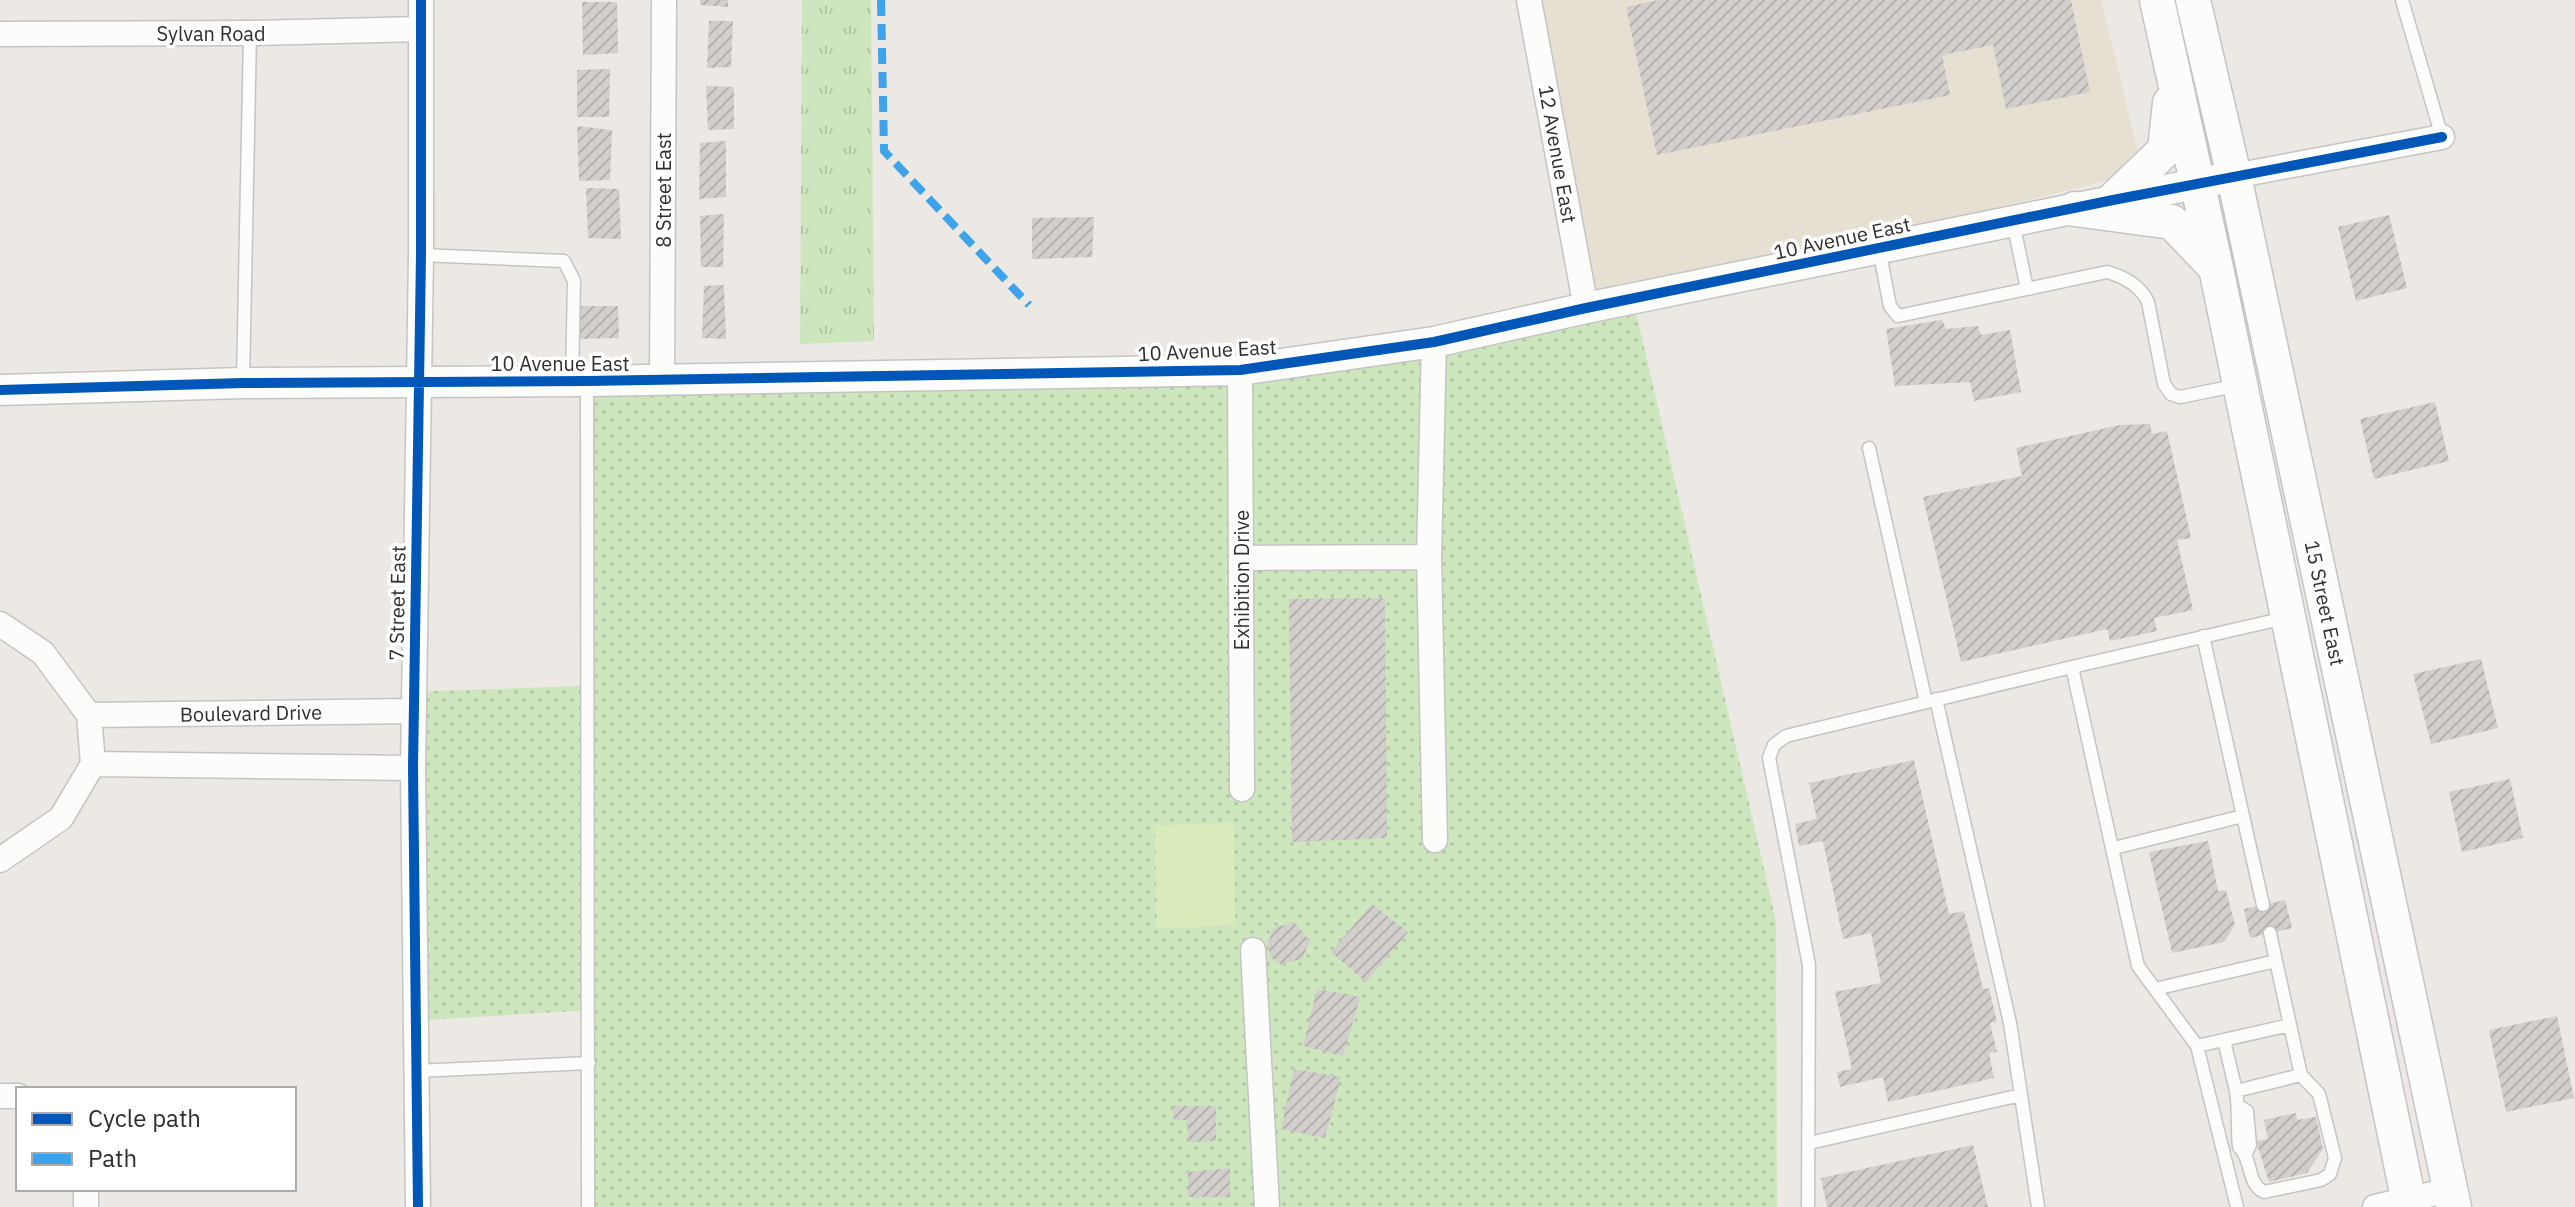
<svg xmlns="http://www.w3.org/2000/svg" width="2575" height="1207" viewBox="0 0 2575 1207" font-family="'IBM Plex Sans',sans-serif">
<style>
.education{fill:#e6e0d3}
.grass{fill:url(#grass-tufts)}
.park{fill:url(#park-dots)}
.pitch{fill:#d9eabb}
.building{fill:url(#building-hatch)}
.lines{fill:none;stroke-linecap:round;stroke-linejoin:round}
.service-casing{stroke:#c5c4c5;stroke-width:15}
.minor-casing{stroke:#c5c4c5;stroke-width:27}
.tertiary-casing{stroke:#c5c4c5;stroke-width:33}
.secondary-casing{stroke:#c5c4c5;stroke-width:37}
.service{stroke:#fcfcfb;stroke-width:12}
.minor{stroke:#fcfcfb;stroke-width:24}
.tertiary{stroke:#fcfcfb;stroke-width:30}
.secondary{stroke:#fcfcfb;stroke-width:34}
.quiet{stroke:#3ea3eb;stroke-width:8;stroke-dasharray:16 8;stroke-linecap:butt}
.cycleway-casing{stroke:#fff;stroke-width:15}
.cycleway{stroke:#0057b8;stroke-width:10}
.labels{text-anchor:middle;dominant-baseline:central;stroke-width:7;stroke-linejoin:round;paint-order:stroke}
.street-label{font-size:20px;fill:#2e2e2e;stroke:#fff}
</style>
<defs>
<pattern id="grass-tufts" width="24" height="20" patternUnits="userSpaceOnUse" patternTransform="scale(2)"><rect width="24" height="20" fill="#cee6be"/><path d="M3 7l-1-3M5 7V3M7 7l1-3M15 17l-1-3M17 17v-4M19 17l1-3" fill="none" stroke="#b1c6a4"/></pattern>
<pattern id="park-dots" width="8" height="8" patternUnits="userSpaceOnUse" patternTransform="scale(2)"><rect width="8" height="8" fill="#cee6be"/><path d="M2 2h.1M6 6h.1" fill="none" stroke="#b1c6a4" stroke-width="1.8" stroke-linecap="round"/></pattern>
<pattern id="building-hatch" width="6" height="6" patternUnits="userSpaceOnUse" patternTransform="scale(2)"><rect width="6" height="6" fill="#d1cecb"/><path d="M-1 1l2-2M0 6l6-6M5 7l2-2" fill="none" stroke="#b4b1af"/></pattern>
</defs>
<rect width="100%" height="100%" fill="#ece8e4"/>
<!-- education -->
<path class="education" d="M1529,0H2101L2143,172L1586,308Z"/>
<!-- grass -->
<path class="grass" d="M802,0H871L874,341L800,344Z"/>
<!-- park -->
<path class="park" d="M1633,299L1776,921L1777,1207H589L591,1010L412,1021L409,692L583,686L584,386L1234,378Z"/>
<!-- pitch -->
<path class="pitch" d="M1234,822L1235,925L1157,929L1155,826Z"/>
<!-- building -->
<path class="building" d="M700,0H728V7L700,5Z
M1659,0H2071L2090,92L2006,109L1993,45L1942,55L1950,95L1657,155L1626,7Z
M582,2H617L618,53L583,55Z
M709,21H733L731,67L707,68Z
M610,69L609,117H577V70Z
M706,86L734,87V129L708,130Z
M577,126L612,130L610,180L579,181Z
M726,141V197L699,199L700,143Z
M586,188L619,189L621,239L588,238Z
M724,214L723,267H701L700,216Z
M2389,215L2407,288L2356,301L2338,227Z
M1094,217L1092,257L1032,259V218Z
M724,285L726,339L702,338L704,286Z
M574,306H618L619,338L578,339Z
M1942,320L1946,329L1978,326L1981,335L2010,330L2021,392L1974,401L1970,382L1895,386L1886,329Z
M2435,402L2449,461L2374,479L2360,419Z
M2150,424L2152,434L2167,431L2191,538L2177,540L2193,610L2154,618L2157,631L2110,641L2107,629L1961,662L1923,497L2022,476L2016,448L2120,425Z
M1385,598L1387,838L1292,842L1289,599Z
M2481,659L2498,728L2431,744L2413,674Z
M1914,760L1949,914L1964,911L1983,989L1989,988L1997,1022L1990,1023L1997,1052L1989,1053L1994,1078L1888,1102L1883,1077L1840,1087L1837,1072L1852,1069L1835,992L1881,983L1871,933L1843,939L1823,841L1799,846L1795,824L1817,819L1809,783Z
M2510,779L2523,838L2462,852L2449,792Z
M2208,841L2218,891L2226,890L2235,925L2224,942L2172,953L2149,852Z
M2285,900L2292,928L2250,938L2244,909Z
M1372,904L1408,932L1366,982L1331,952Z
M1294,922L1310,941L1302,959L1281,964L1270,957L1268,942L1274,928Z
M1317,989L1360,997L1343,1056L1303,1046Z
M2557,1016L2574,1098L2506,1112L2489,1030Z
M1294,1069L1341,1077L1325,1138L1281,1129Z
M1172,1106H1216V1141L1188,1142L1187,1120H1174Z
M2296,1113L2297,1120L2316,1117L2323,1149L2307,1173L2269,1182L2256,1141L2268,1139L2264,1120Z
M1973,1145L1988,1207H1827L1821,1178Z
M1230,1168V1197H1188V1172Z"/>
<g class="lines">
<defs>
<path id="service" d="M2402,0L2442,137
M2013,222L2027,289L2107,272C2125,277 2140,285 2148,302L2164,384L2171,394L2180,397L2239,385
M1879,249L1890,306L1898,316L2027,289
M421,255L564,261L574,281L572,381
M243,382L250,33
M587,382L588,1207
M1869,448L1926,702
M2072,667L2285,618
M1936,699L2010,1023L2038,1207
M2243,816L2263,905
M2114,848L2243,816L2203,636
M2270,933L2276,961
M2155,989L2276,961L2290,1025L2197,1046
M2224,1040L2236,1091L2301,1075L2290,1025
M416,1071L589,1063
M2236,1091C2239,1108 2237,1128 2239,1147C2253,1159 2246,1183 2264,1192L2321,1180L2330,1174L2335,1158L2319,1094L2301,1075
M2239,1106L2247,1111L2250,1145L2246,1153
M1809,1143L2021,1095
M1808,1207L1809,965L1769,758L1774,745L1786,736L2072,667L2138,966L2197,1046L2237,1207"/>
<path id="minor" d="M1529,0L1586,308
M0,34L250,33L421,29
M2234,176L2442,137
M1434,342L1429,557L1435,840
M1240,370L1242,789
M662,380L664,0
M1241,558L1429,557
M0,624L43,653L89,715L93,764L61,818L0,860
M89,715L414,711
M93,764L413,768
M1253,950L1267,1207
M0,1096H18
M86,1189V1207
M418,1207L413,768L421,255V0
M2375,1207L2450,1190"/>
<path id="tertiary" d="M0,390L243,383L587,381L1240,370L1434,342L1586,308L2220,179"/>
<path id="secondary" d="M2157,0L2216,268L2410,1207
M2193,0L2234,176L2454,1207
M2113,200L2165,150L2170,103
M2075,209L2172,222L2216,268"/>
</defs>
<!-- service casing -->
<use href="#service" class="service-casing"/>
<!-- minor casing -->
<use href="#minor" class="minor-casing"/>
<!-- tertiary casing -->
<use href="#tertiary" class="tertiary-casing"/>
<!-- secondary casing -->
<use href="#secondary" class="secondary-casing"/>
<!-- service -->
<use href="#service" class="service"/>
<!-- minor -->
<use href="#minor" class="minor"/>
<!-- tertiary -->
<use href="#tertiary" class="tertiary"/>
<!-- secondary -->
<use href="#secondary" class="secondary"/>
<!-- quiet -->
<path class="quiet" d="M881,0L884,151L1029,305"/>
<defs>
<path id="cycleway" d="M0,390L243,383L587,381L1240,370L1434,342L1586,308L2113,200L2442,137
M418,1207L413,768L421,255V0"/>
</defs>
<!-- cycleway casing -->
<use href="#cycleway" class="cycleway-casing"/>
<!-- cycleway -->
<use href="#cycleway" class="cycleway"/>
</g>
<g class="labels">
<!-- street labels -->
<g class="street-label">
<text x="211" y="33">Sylvan Road</text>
<text transform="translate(1558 154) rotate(80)">12 Avenue East</text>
<text transform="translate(663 190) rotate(-90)">8 Street East</text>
<text transform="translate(1842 238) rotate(-12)">10 Avenue East</text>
<text transform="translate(1207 350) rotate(-3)">10 Avenue East</text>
<text x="560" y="363">10 Avenue East</text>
<text transform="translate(1241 580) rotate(-90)">Exhibition Drive</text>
<text transform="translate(397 603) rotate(-89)">7 Street East</text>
<text transform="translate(2325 603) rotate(78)">15 Street East</text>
<text transform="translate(251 713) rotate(-1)">Boulevard Drive</text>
</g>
</g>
<!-- legend -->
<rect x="16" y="1087" width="280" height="104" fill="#ffffff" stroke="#ababab" stroke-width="2"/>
<rect x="32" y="1113" width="40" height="12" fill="#0057b8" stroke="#ababab" stroke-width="2"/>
<text x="88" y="1127" font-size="24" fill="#2e2e2e">Cycle path</text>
<rect x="32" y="1153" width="40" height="12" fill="#3ea3eb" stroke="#ababab" stroke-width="2"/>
<text x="88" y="1167" font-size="24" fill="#2e2e2e">Path</text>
</svg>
